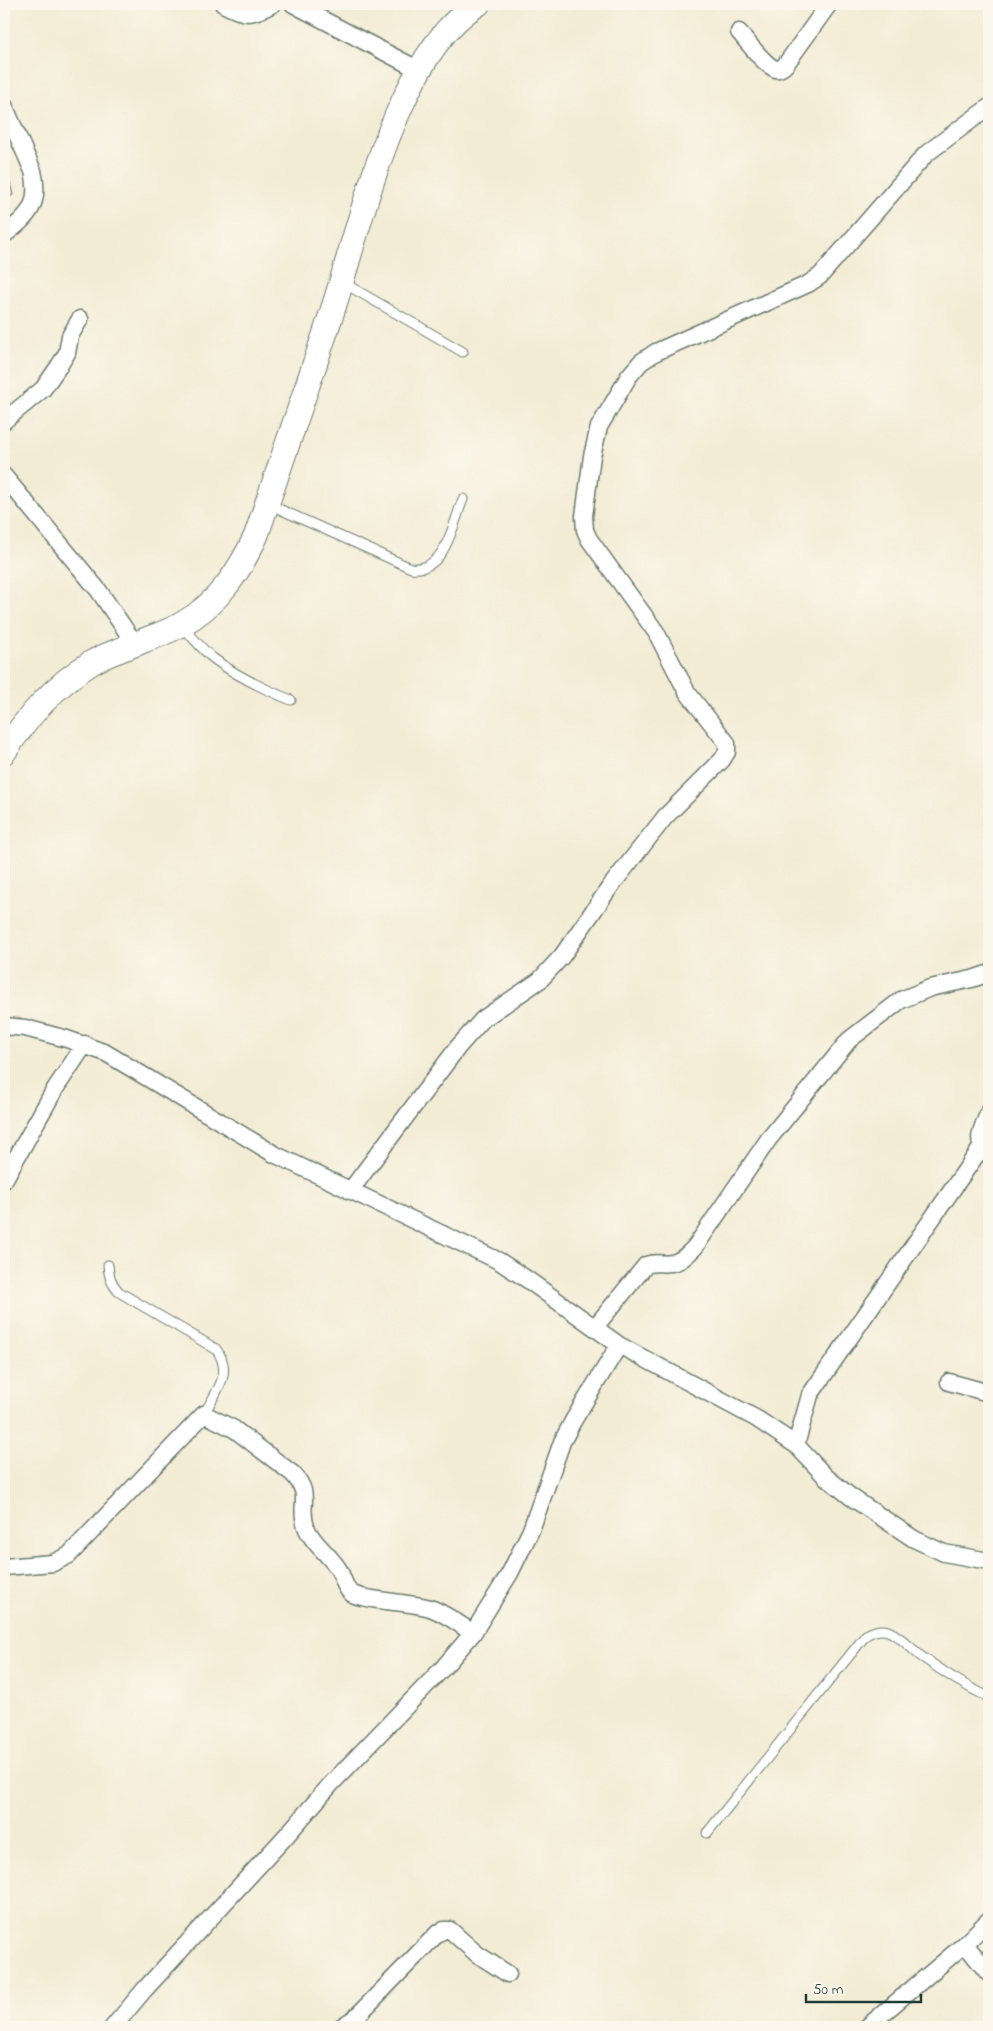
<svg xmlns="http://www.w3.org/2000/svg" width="993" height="2031" viewBox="0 0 993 2031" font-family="'Indie Flower',sans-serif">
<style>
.building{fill:#ca9bdd}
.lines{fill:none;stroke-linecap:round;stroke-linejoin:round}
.lane-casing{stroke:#697a6c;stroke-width:11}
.street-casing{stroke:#697a6c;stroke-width:19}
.secondary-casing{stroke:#697a6c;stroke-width:26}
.lane{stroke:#fff;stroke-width:9}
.street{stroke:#fff;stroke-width:16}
.secondary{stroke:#fff;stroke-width:24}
</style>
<rect width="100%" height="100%" fill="#fbf7ec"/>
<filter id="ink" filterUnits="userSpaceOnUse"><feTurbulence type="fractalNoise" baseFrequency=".02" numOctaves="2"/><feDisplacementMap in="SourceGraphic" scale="10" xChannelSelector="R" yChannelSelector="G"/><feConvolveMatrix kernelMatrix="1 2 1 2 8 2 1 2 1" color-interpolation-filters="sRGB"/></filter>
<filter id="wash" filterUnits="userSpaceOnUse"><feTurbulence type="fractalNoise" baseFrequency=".0096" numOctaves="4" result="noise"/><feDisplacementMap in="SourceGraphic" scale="20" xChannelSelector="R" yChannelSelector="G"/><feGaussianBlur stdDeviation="1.12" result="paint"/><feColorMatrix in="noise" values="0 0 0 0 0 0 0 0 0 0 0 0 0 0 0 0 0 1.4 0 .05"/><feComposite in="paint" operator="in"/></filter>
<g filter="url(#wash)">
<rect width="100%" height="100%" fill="#f3ecd5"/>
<g id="blocks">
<!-- building -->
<path class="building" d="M4,167L8,175L13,195L4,199Z"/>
</g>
</g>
<g filter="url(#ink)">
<use href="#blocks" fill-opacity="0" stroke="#697a6c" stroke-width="1"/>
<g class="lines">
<defs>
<path id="lane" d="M342,282L463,352
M268,504L411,568C445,573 453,524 463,499
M181,625C192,636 202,650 214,659C238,677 264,689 291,700
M108,1265C109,1277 111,1283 119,1292L216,1349C234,1373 216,1391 204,1414
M707,1833L866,1635C873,1631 880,1628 888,1631C901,1636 911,1649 922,1657C944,1672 966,1687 989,1697"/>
<path id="street" d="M223,4C245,16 251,16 273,4
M293,4L419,70
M739,32C747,41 765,66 776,69C780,70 783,67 786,64L829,4
M4,105L33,171C41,204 29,216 4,235
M4,421L43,389L59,366L67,353L70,336L80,319
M4,476L99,591L135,644
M4,1026L25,1028L67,1039L106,1053L274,1154L499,1261L528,1280L619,1345L757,1419L796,1445L826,1477L851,1497L914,1539L944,1553L989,1561
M988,1154C973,1141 983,1127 989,1112
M4,1180L55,1089L85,1044
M350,1191L458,1047L483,1019L540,980L562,956L610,887L665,817L722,760L727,752V743L687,692L656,632L589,539L585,530L584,516L592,456L599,427L629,376L641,362L656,352L808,284L820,276L926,154L989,107
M595,1327L646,1265C657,1261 661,1265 671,1263C681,1262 688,1254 695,1247L768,1140L849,1040L901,1000L930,988L972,979L987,974
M949,1382L989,1393
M796,1445L810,1395L981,1148
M4,1567L53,1563L69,1555L204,1414L234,1429L293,1474C313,1496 298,1504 306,1527C312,1543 330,1555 339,1570C343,1577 344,1587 351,1593C362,1601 412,1602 430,1608C445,1613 459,1624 473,1633
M965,1944L989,1974
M113,2027L145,1989L286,1836L331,1784L443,1668L473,1633L510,1573L531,1530L562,1442L573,1421L619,1345
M341,2027L355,2018L437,1934L444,1930H450L477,1954L508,1974
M867,2027L965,1944L989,1920"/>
<path id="secondary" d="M4,752C28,716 54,686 91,663C106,654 124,649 140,642C154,636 169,632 182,624C218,604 239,572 256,536C282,459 309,383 334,306C361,222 399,50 478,4"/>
</defs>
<!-- lane casing -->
<use href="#lane" class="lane-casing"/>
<!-- street casing -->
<use href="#street" class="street-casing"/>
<!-- secondary casing -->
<use href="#secondary" class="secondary-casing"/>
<!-- lane -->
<use href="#lane" class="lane"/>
<!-- street -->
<use href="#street" class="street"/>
<!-- secondary -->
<use href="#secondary" class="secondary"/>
</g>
</g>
<!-- margin -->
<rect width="993" height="2031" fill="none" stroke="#fbf7ec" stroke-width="20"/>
<!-- scale -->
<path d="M806 1994v8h115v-8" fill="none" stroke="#1f3d34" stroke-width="2.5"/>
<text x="813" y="1994" font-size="15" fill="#1f3d34" stroke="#fbf7ec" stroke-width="4" paint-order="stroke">50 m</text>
</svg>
